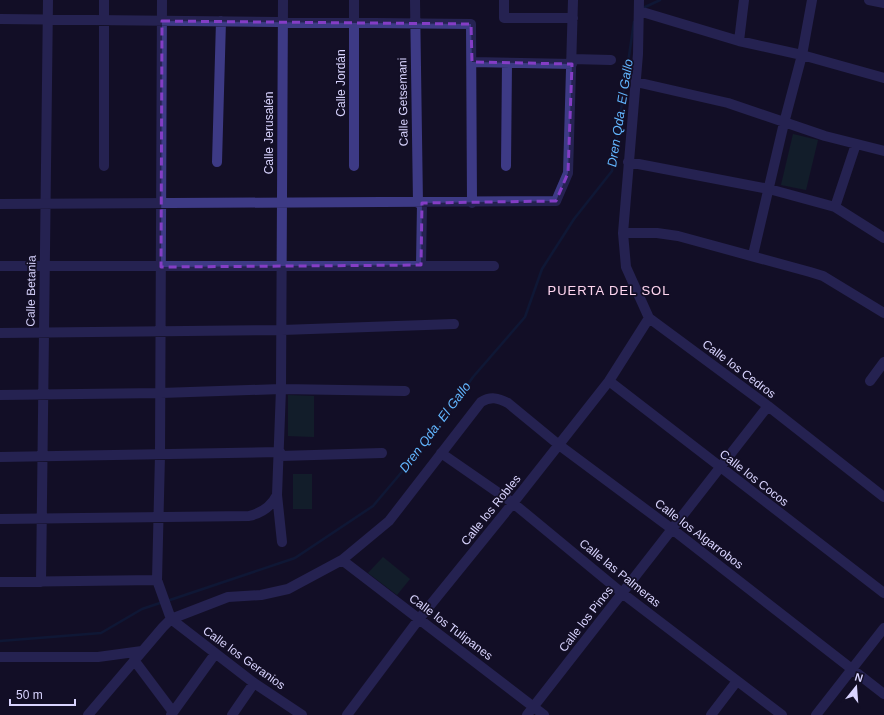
<svg xmlns="http://www.w3.org/2000/svg" width="884" height="715" viewBox="0 0 884 715" font-family="Arial,sans-serif">
<style>
.park{fill:#12302f}
.lines{fill:none;stroke-linecap:round;stroke-linejoin:round}
.stream{stroke:#0c2248;stroke-width:2.5}
.street{stroke:#3d3a85;stroke-width:10}
.marked{fill:none;stroke:#843dc5;stroke-width:3;stroke-dasharray:8 5;stroke-linejoin:round}
.labels{text-anchor:middle;dominant-baseline:central;stroke-width:3.5;stroke-linejoin:round;paint-order:stroke}
.street-label{font-size:12px;fill:#d9d4ff;stroke:#130f26}
.water-label{font-size:13px;font-style:italic;fill:#62b6ff;stroke:#130f26}
.neighbourhood-label{font-size:13px;letter-spacing:1px;fill:#ffd6f0;stroke:#130f26}
</style>
<rect width="100%" height="100%" fill="#130f26"/>
<!-- park -->
<path class="park" d="M793,134L818,140L806,190L781,185Z
M288,395L314,396V437L288,436Z
M293,474H312V509H293Z
M383,557L410,579L397,595L368,573Z"/>
<g class="lines">
<!-- stream -->
<path class="stream" d="M643,8L660,0
M167,601L295,558L373,506L423,447L473,377L525,317L542,269L574,219L612,171L634,22
M0,641L101,633L142,609L163,602"/>
<!-- street -->
<path class="street" d="M162,0L160,455L157,580L171,619
M415,0L418,203
M504,0V18H573
M639,0L638,54L623,233L626,267L649,318L768,406L884,497
M869,0L884,3
M639,11L739,41L802,55L884,78
M0,19L471,24L472,203
M739,41L744,0
M572,59L611,60
M472,62L572,64
M636,82L728,103L825,136L884,151
M217,162L221,21
M628,162L769,189L835,207L884,238
M104,166V0
M354,166V0
M506,166L507,63
M0,204L556,201L568,173L573,0
M835,207L856,144
M623,233H657L678,236L810,272L823,276L884,313
M753,255L784,123L802,55L812,0
M421,265L422,203
M0,266H494
M0,333L282,330L454,324
M609,381L884,593
M870,381L884,362
M0,395L161,393L281,389L405,391
M441,453L513,503L622,593L782,715
M280,456L382,453
M0,457L280,452
M0,519L249,516C262,513 271,507 277,495
M282,542L277,495L281,389L283,0
M342,560L544,715
M0,582L157,580
M41,582L48,0
M171,619L254,683L302,715
M0,657H98L142,651
M134,660L173,712
M88,715L163,627L171,619L228,597L261,595L288,589L342,560L389,521L481,402C491,396 498,398 508,403L559,445L672,529L884,694
M171,715L215,654
M232,715L254,683
M347,715L419,619L513,503L609,381L649,318
M527,715L768,406
M711,715L737,681
M816,715L884,628"/>
</g>
<!-- marked area -->
<path d="M0 0H884V715H0ZM162,21L471,24L472,62L572,64L568,173L556,201L422,203L421,265L161,267Z" fill="#130f26" fill-opacity=".55" fill-rule="evenodd"/>
<path class="marked" d="M162,21L471,24L472,62L572,64L568,173L556,201L422,203L421,265L161,267Z"/>
<g class="labels">
<!-- street labels -->
<g class="street-label">
<text transform="translate(341 83) rotate(-90)">Calle Jordán</text>
<text transform="translate(403 102) rotate(-91)">Calle Getsemani</text>
<text transform="translate(269 133) rotate(-90)">Calle Jerusalén</text>
<text transform="translate(31 291) rotate(-89)">Calle Betania</text>
<text transform="translate(739 369) rotate(37)">Calle los Cedros</text>
<text transform="translate(754 478) rotate(38)">Calle los Cocos</text>
<text transform="translate(491 510) rotate(-51)">Calle los Robles</text>
<text transform="translate(699 534) rotate(37)">Calle los Algarrobos</text>
<text transform="translate(620 573) rotate(39)">Calle las Palmeras</text>
<text transform="translate(586 619) rotate(-52)">Calle los Pinos</text>
<text transform="translate(451 627) rotate(37)">Calle los Tulipanes</text>
<text transform="translate(244 658) rotate(36)">Calle los Geranios</text>
</g>
<!-- water labels -->
<g class="water-label">
<text transform="translate(620 113) rotate(-81)">Dren Qda. El Gallo</text>
<text transform="translate(435 427) rotate(-53)">Dren Qda. El Gallo</text>
</g>
<!-- neighbourhood labels -->
<g class="neighbourhood-label">
<text x="609" y="290">PUERTA DEL SOL</text>
</g>
</g>
<!-- north arrow -->
<g transform="translate(856 687) rotate(17)" stroke="#130f26" stroke-width="3" paint-order="stroke">
<path d="M0-3L7 15L0 10L-7 15Z" fill="#d9d4ff"/>
<text y="-6" font-size="11" font-weight="bold" text-anchor="middle" fill="#d9d4ff">N</text>
</g>
<!-- scale -->
<path d="M10 699v6h65v-6" fill="none" stroke="#d9d4ff" stroke-width="2"/>
<text x="16" y="699" font-size="12" fill="#d9d4ff" stroke="#130f26" stroke-width="3" paint-order="stroke">50 m</text>
</svg>
